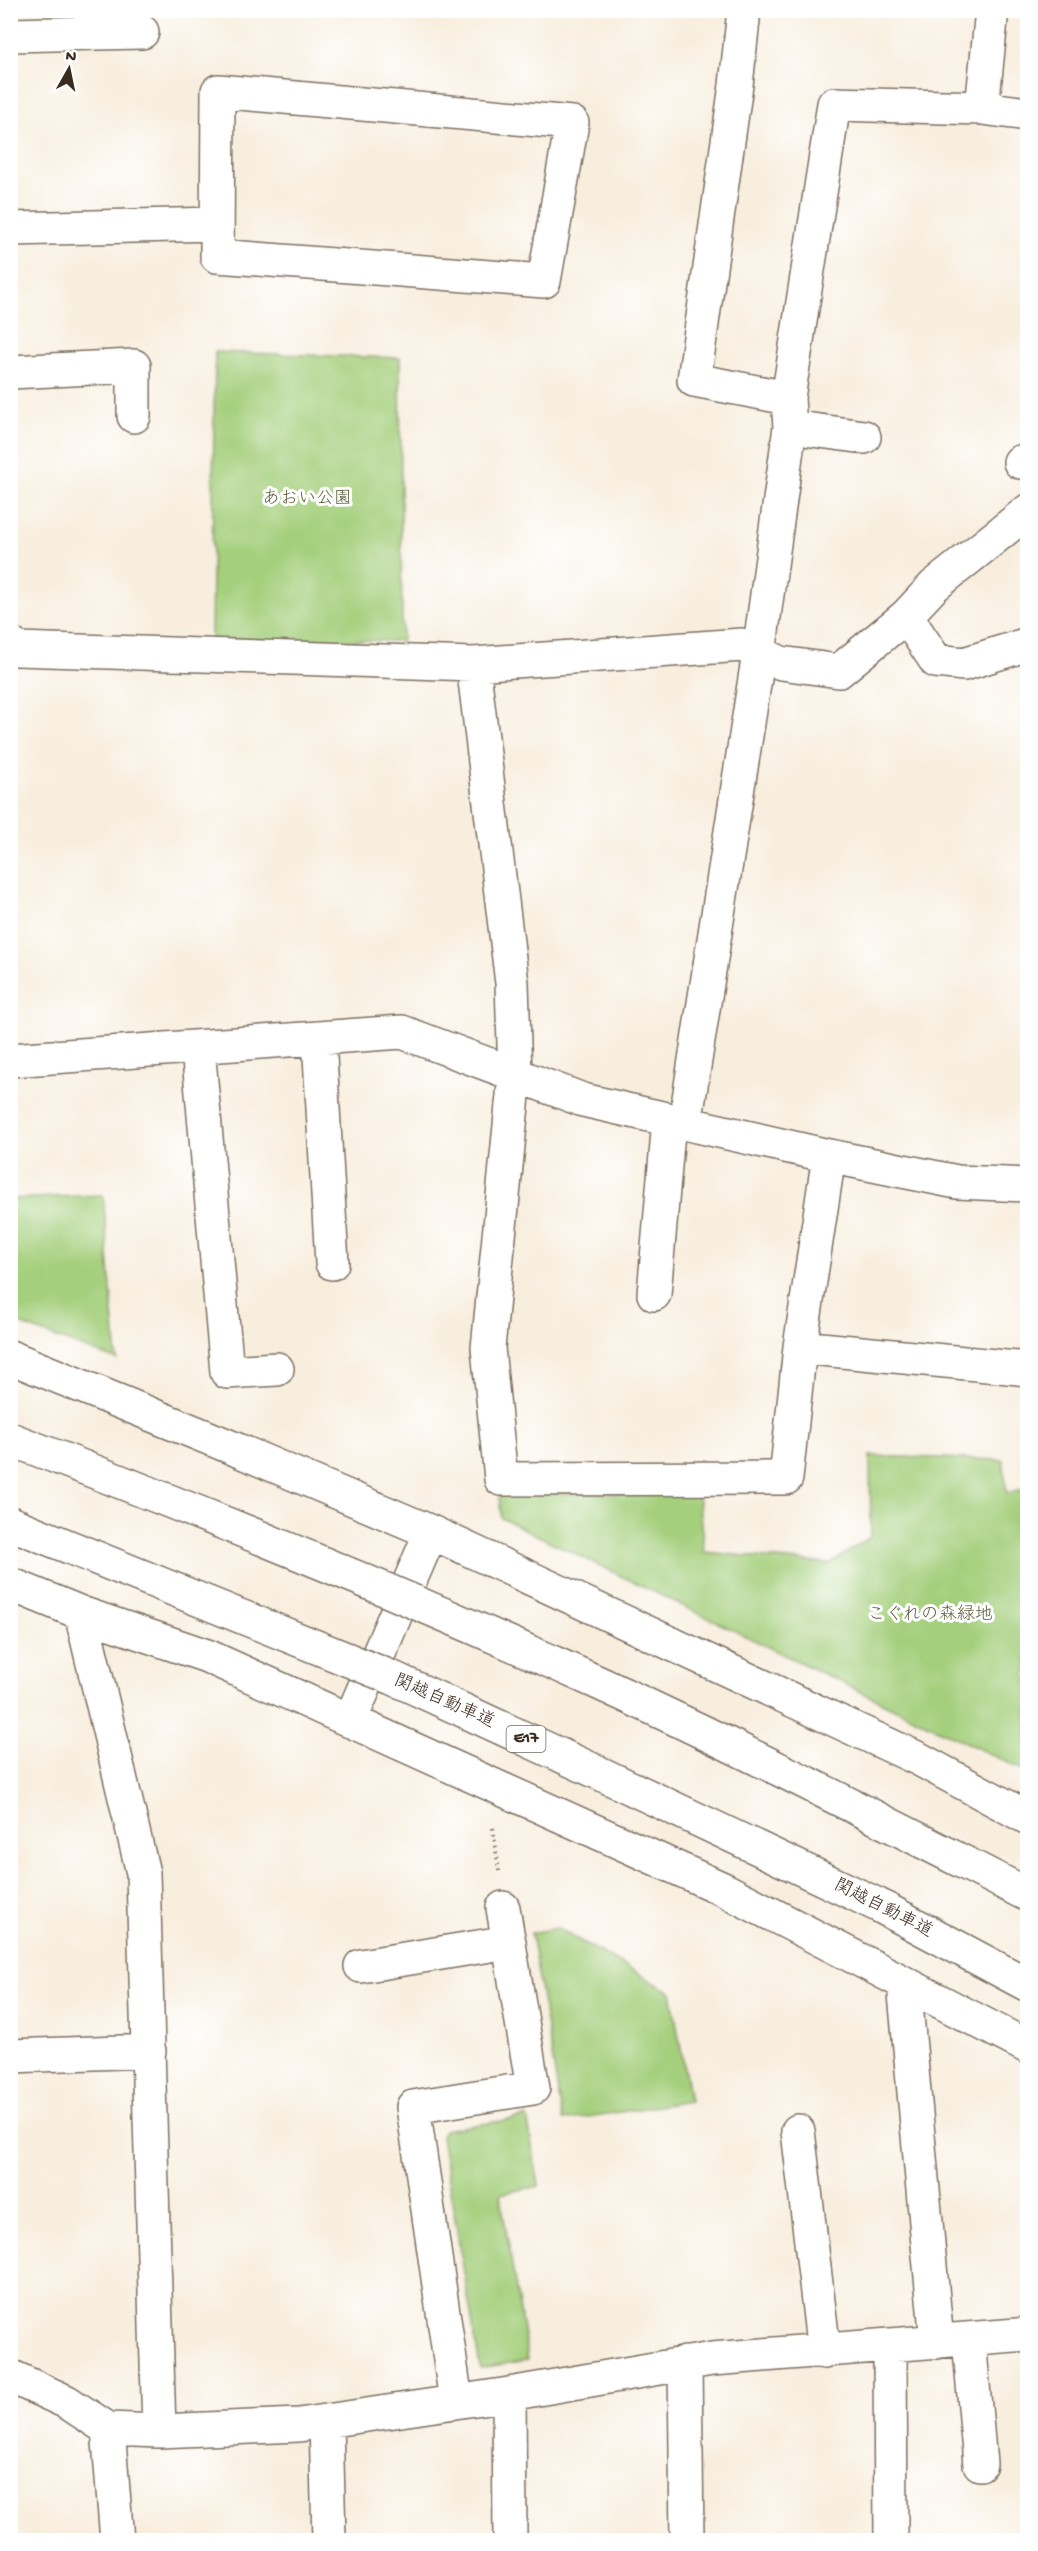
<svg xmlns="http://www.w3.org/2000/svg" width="1038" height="2551" viewBox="0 0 1038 2551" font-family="'Gochi Hand','Klee One',sans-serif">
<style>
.green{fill:#a4cf7b;stroke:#707c4c;stroke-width:1.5}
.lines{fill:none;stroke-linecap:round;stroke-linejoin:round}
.minor-casing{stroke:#7d6f61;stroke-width:36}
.path{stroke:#7d6f61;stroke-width:4;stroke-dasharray:1.5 4.5;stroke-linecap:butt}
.minor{stroke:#fff;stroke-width:33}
.highway-bridge-casing{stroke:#7d6f61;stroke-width:36;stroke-linecap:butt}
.highway-bridge{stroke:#fff;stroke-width:33}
.labels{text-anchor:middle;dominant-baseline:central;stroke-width:6;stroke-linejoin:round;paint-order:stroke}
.shield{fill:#fff;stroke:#766a62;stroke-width:1.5}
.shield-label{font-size:16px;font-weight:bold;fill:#3b2a1e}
.park-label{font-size:18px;fill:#5a5c3a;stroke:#fff}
.street-label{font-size:18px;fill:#3b2a1e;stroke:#fff}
</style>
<rect width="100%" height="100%" fill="#fff"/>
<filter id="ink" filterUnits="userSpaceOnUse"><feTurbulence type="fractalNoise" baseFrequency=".0167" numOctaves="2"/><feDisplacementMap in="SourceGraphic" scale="12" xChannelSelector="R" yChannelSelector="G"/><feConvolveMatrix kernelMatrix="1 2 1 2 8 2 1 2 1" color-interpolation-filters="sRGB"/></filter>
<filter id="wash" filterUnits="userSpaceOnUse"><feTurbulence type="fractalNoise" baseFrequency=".008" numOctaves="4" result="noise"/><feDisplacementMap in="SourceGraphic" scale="24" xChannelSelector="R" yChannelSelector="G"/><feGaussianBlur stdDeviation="1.35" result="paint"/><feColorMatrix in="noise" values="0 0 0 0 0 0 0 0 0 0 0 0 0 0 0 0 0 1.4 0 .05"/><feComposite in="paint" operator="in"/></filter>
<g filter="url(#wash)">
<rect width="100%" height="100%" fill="#f8eede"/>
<!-- green -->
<path class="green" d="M215,352L400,358L402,641L211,639Z
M103,1195L117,1360L11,1321V1199Z
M870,1456L1003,1460L1007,1493L1027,1488V1772L501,1518L499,1493L698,1494L704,1552L830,1564L871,1536Z
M557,1928L671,1992L690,2101L563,2121L531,1933Z
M527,2117L539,2186L500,2194L528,2360L480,2368L441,2136L444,2130Z"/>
</g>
<g filter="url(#ink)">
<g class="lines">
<defs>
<path id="minor" d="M744,10L736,85L694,380L788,398
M10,35L142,32
M218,91L572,123L544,281L217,256Z
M982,108L992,10
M10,229L216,224
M10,372L134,366V416
M790,427L864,437
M1020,462L1028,463
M906,616L936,661L964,664L1028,644
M10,643L17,649L473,664L512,983L515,1075L488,1348L501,1479L786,1478L800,1347L829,1156
M473,664L742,645L781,663L839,671L906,616L934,586L1028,511
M319,1039L332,1263
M198,1048L227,1372L277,1369
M10,1060L402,1032L583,1100L829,1156L957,1182L1028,1185
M685,1124L759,653L790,427L788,398L834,104L982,108L1028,114
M654,1294L669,1120
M800,1347L1028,1369
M10,1357L221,1443L431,1532L919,1759L1028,1818
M10,1584L81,1613L207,1656L723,1889L1028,2047
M81,1613L143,1873L159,2431
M350,1721L431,1532
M361,1966L509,1942
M904,1983L937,2342
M10,2056L149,2051
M798,2131L824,2352
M969,2339L980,2464
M890,2347L891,2540
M685,2363L687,2540
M10,2376L67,2402L108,2429L159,2431L299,2425L509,2394L712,2359L1028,2334
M509,2394L510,2540
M456,2401L413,2107L533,2088L503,1908
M326,2421L329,2540
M108,2429L117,2540"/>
</defs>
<!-- minor casing -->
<use href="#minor" class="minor-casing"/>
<!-- path -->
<path class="path" d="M493,1828L499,1871"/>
<!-- minor -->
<use href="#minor" class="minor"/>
<defs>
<path id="highway-bridge" d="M10,1439C209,1515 407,1596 601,1684C745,1750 886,1823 1028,1895
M10,1523L393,1678L597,1772L878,1905L1028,1985"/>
</defs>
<!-- highway-bridge casing -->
<use href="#highway-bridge" class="highway-bridge-casing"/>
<!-- highway-bridge -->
<use href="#highway-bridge" class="highway-bridge"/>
</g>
</g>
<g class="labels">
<!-- shield labels -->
<rect class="shield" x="506.5" y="1726" width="39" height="26" rx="4.5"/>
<g class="shield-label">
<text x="526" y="1739">E17</text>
</g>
<!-- park labels -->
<g class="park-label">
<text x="307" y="499">あおい公園</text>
<text x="930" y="1615">こぐれの森緑地</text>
</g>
<!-- street labels -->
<g class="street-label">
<text transform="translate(444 1702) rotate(24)">関越自動車道</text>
<text transform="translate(883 1909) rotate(27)">関越自動車道</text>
</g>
</g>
<!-- margin -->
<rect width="1038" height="2551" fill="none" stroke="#fff" stroke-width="36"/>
<!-- north arrow -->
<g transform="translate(69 69) rotate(9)" stroke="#ffffff" stroke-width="4.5" paint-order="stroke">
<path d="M0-4.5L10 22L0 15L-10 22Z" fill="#3b2a1e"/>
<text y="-9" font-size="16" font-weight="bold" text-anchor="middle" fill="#3b2a1e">N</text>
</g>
</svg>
